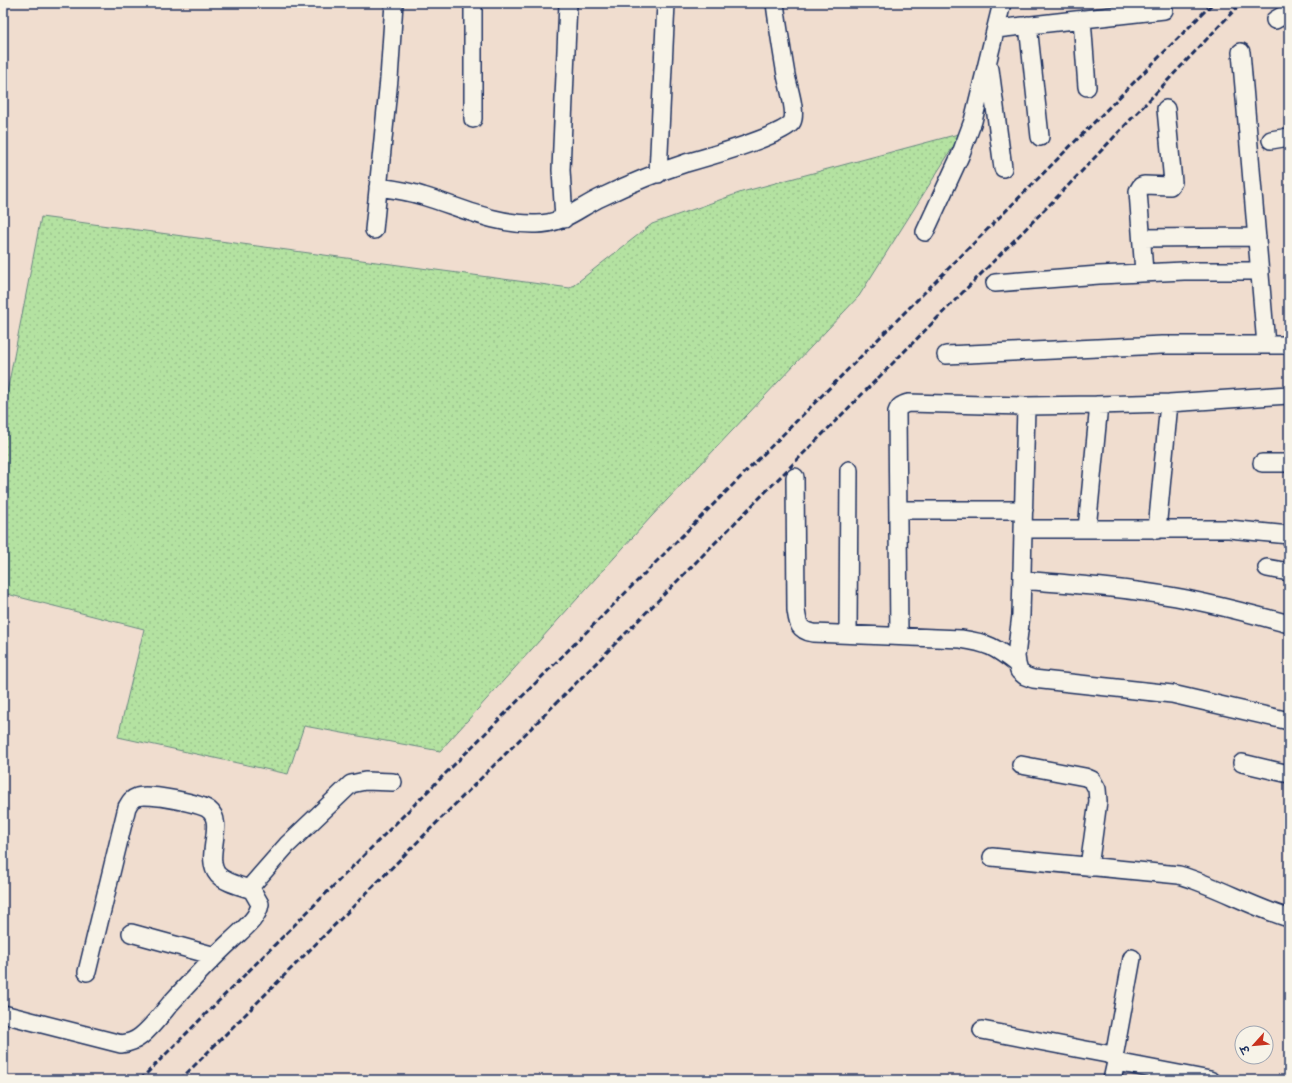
<svg xmlns="http://www.w3.org/2000/svg" width="1292" height="1083" viewBox="0 0 1292 1083" font-family="'Comic Neue','Playpen Sans Deva',sans-serif">
<style>
.park{fill:url(#park-dots);stroke:#688880}
.lines{fill:none;stroke-linecap:round;stroke-linejoin:round}
.minor-casing{stroke:#1b2f5e;stroke-width:20}
.minor{stroke:#f7f3e8;stroke-width:17}
.rail{stroke:#1b2f5e;stroke-width:3;stroke-dasharray:6 3;stroke-linecap:butt}
</style>
<defs>
<pattern id="park-dots" width="8" height="8" patternUnits="userSpaceOnUse"><rect width="8" height="8" fill="#b4e2a1"/><path d="M2 2h.1M6 6h.1" fill="none" stroke="#9ac28d" stroke-width="1.8" stroke-linecap="round"/></pattern>
</defs>
<rect width="100%" height="100%" fill="#f0ddcf"/>
<filter id="ink" filterUnits="userSpaceOnUse"><feTurbulence type="fractalNoise" baseFrequency=".025" numOctaves="2"/><feDisplacementMap in="SourceGraphic" scale="8" xChannelSelector="R" yChannelSelector="G"/><feConvolveMatrix kernelMatrix="1 2 1 2 8 2 1 2 1" color-interpolation-filters="sRGB"/></filter>
<g filter="url(#ink)">
<!-- park -->
<path class="park" d="M962,133L859,296L651,517L440,751L304,726L288,774L118,737L144,629L3,593V413L41,217L570,288L652,224L742,192Z"/>
<g class="lines">
<defs>
<path id="minor" d="M1082,19L1087,87
M1275,20L1289,12
M1028,25L1040,137
M996,29L1164,10
M1241,52L1266,345
M990,69L1003,168
M473,119V3
M1271,140L1289,137
M658,174L666,3
M378,187C393,189 408,191 423,196C460,207 495,225 536,224C564,224 578,208 602,197C629,184 658,172 686,163C704,158 786,135 792,122C797,112 788,86 786,75C782,51 778,27 775,3
M564,219L561,170L568,3
M374,230L389,79L394,3
M925,232L960,156L973,121L1002,3
M1142,238L1257,237
M1144,272L1138,191L1141,186L1144,185L1170,186L1173,182L1166,109
M995,283L1099,275L1184,271H1260
M946,355L1162,345H1289
M1026,406L1021,615L1016,656L1017,664L1019,671L1025,676L1033,679L1172,694L1289,721
M1262,463H1289
M795,477L796,610C798,623 798,630 813,633L961,639C988,643 995,647 1017,664
M898,510H1024
M1023,529H1229L1289,535
M1087,529L1098,415L1097,405L1169,403L1289,395
M1157,530L1169,403
M1267,568L1289,572
M1022,580C1073,584 1125,588 1176,597C1214,604 1252,614 1289,624
M848,634L849,470
M899,636L897,412C899,406 902,405 908,403L1026,406L1097,405
M1242,763L1289,774
M1021,765L1085,777L1092,780L1097,789L1098,801L1089,867
M992,857L1179,875C1217,886 1251,907 1289,918
M131,933L215,956
M87,972L127,807C130,802 131,799 137,797C147,793 201,803 209,810C226,823 203,858 218,875C226,883 241,886 252,890
M3,1014L121,1044C129,1043 135,1041 141,1036C152,1027 161,1015 170,1004C190,982 210,960 232,940C242,930 258,919 260,904L252,890V885L287,845L351,784L365,781L393,782
M982,1030L1107,1054L1114,1057L1116,1062L1112,1080
M1114,1057L1132,958
M1116,1062L1210,1080"/>
</defs>
<!-- minor casing -->
<use href="#minor" class="minor-casing"/>
<!-- minor -->
<use href="#minor" class="minor"/>
<!-- rail -->
<path class="rail" d="M140,1080L1213,3
M180,1080L617,642L1063,191L1241,3"/>
</g>
</g>
<!-- margin -->
<rect width="1292" height="1083" fill="none" stroke="#f7f3e8" stroke-width="16"/>
<rect x="8" y="8" width="1276" height="1067" fill="none" stroke="#1b2f5e" stroke-width="1.5" filter="url(#ink)"/>
<!-- north arrow -->
<g transform="translate(1254 1045) rotate(243)"><circle r="19" fill="#f7f3e8" stroke="#9fa5b1"/>
<path d="M0-3L7 15L0 10L-7 15Z" fill="#c8321e"/>
<text y="-6" font-size="11" font-weight="bold" text-anchor="middle" fill="#1b2f5e">उ</text>
</g>
</svg>
